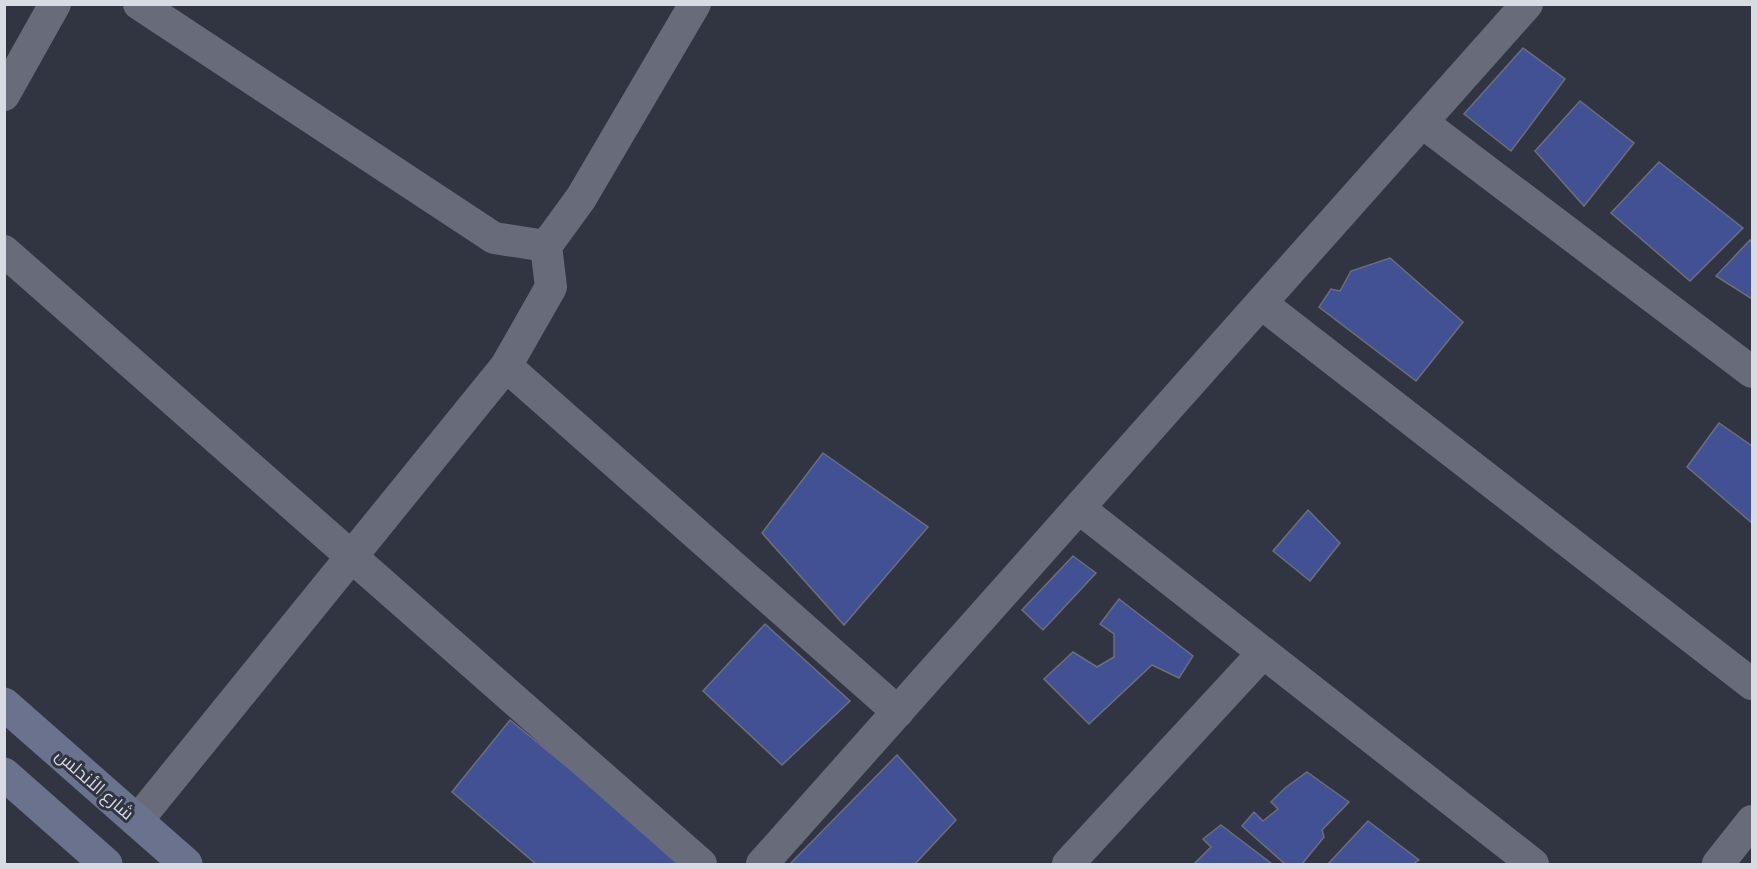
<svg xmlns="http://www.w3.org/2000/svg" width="1757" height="869" viewBox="0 0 1757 869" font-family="'PT Sans Narrow',Cairo,sans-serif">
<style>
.building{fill:#415194;stroke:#6b6f7d;stroke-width:1.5}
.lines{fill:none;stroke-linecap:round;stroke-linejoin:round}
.minor{stroke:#686c7a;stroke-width:32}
.secondary{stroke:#6a728e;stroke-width:33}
.labels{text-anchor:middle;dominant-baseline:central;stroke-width:6;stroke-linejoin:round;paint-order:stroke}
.street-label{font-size:18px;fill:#d9dbe3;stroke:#313541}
</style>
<rect width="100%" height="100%" fill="#313541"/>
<!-- building -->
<path class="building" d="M1523,48L1565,79L1511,151L1464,114Z
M1580,101L1634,143L1584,206L1535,151Z
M1659,162L1743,228L1690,281L1611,213Z
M1750,240L1752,243V299L1716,276Z
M1390,258L1463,322L1416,381L1319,307L1331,289L1340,291L1351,271Z
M1719,423L1752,446V523L1687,467Z
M823,453L928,527L844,625L762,533Z
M1308,510L1340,543L1310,581L1273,551Z
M1073,556L1096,573L1043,630L1022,610Z
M1119,599L1193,656L1179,678L1152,665L1089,724L1044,679L1073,652L1097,667L1114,657V634L1100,624Z
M765,624L850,701L782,765L703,691Z
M510,720L686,864H536L452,792Z
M897,755L956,820L915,864H790Z
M1307,772L1349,802L1322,830L1324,837L1302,864H1285L1242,826L1254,812L1263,821L1278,809L1271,802L1285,788Z
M1368,821L1419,860L1413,864H1328Z
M1221,825L1272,864H1194L1211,847L1203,839Z"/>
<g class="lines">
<!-- minor -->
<path class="minor" d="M139,4L494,238L546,246L581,198L695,4
M4,95L55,4
M1423,123L1752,372
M4,251L701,864
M1262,304L1752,684
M506,366L898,712
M1080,509L1533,864
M137,821L506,366L551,287L546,246
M762,864L1527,4
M1068,864L1263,653
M1718,864L1752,821"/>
<!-- secondary -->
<path class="secondary" d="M4,704L186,864
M4,774L106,864"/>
</g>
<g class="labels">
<!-- street labels -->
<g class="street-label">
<text transform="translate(95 784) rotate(41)">شارع الأندلس</text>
</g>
</g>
<!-- border -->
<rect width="1757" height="869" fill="none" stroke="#d9dbe3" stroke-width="12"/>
</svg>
